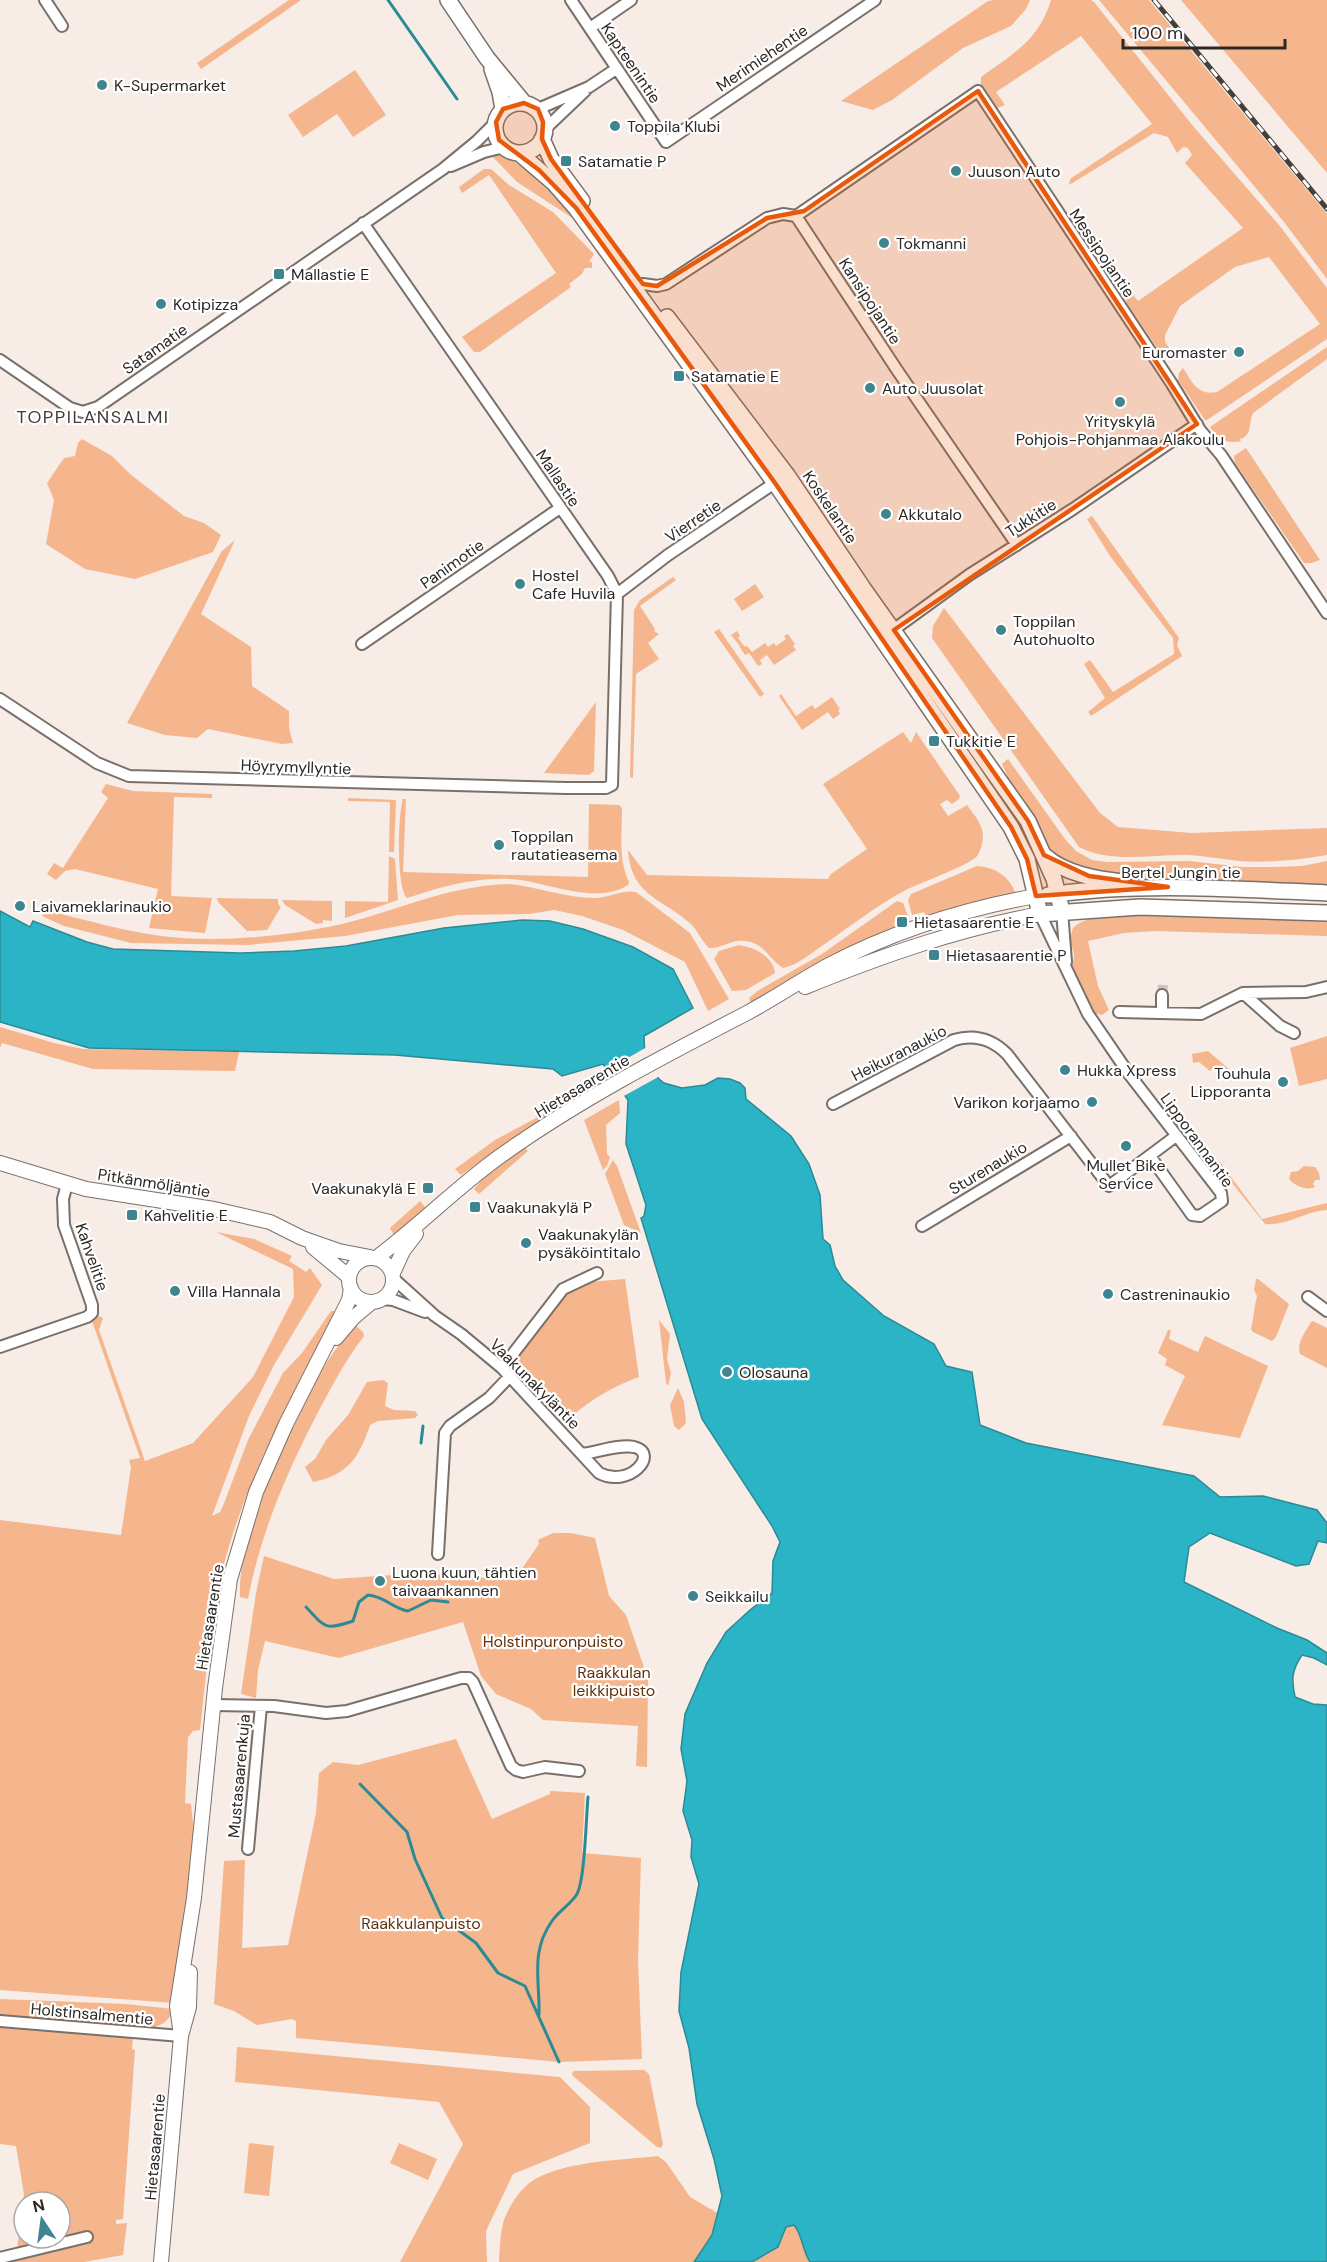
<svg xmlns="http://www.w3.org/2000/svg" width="1327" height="2262" viewBox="0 0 1327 2262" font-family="'DM Sans',sans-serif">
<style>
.green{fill:#f5b68d;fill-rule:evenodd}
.water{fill:#2bb4c5;stroke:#2b8a95;stroke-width:1.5}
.pier{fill:#f7ece6}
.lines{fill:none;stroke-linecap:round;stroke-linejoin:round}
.stream{stroke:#2b8a95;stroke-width:3}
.minor-tunnel{stroke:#cec5c0;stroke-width:10;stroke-dasharray:10 5;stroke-linecap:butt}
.minor-casing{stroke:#79706a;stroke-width:14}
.tertiary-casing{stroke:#79706a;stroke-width:16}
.secondary-casing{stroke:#79706a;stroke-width:18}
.minor{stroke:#fff;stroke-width:10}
.tertiary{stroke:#fff;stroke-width:14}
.secondary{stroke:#fff;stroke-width:15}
.rail-casing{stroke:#44403d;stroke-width:5}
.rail{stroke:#fff;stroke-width:3;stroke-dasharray:9;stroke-linecap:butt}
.marked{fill:#e8590c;fill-opacity:0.2;stroke:#e8590c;stroke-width:4.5;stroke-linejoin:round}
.poi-dot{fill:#3e858f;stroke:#fff;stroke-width:2}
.labels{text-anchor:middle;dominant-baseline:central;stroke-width:4.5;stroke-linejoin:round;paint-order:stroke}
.street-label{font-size:16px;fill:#2c2826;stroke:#fff}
.poi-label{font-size:16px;fill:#2c2826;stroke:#fff;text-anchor:start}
.park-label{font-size:16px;fill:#63320b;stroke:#fff}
.neighbourhood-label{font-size:18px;letter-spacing:1.5px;fill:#433b36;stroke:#fff}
</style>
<rect width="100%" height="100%" fill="#f7ece6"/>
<!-- green -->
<path class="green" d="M289,0H301L201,69L197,63Z
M994,0H1030L1026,9L1011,26L963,48L892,100L873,110L841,101L988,1Z
M1051,0H1091L1094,2L1193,126L1279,225L1327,288V339L1207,420H1205L1178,380L1179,373L1183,368C1192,382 1198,396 1217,392L1320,324L1269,257L1235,267L1180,306L1165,335V342L1176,358H1164L1126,302L1130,291L1138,301L1243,228L1185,163L1192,155L1188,148L1183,147L1177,153L1168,137L1154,133L1069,185L1070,179L1152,124L1081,36L996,92L1005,105L995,109C988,99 979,90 981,77C1013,54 1039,40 1051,0Z
M1099,0H1149L1327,214V279L1284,222Z
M1181,0H1327V173Z
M355,70L386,115L353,137L337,114L303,137L288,115Z
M498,153L536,173L577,216L574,219L517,182L490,154Z
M484,169H491L509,185L553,212L594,254L589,262H592V268H585L582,274L569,284L571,287L480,352H474L462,337L556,273L489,175L462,193L459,187Z
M1327,347V359L1253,413C1248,423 1253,434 1241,439L1239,437L1241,441C1225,444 1219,440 1210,427Z
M82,439L112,456L130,474L184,516L204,523L221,535L213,552L135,579L85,569L46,544L54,500L47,483L64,458L75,456L78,443Z
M1246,448L1320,560L1311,563H1304L1235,463L1234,456Z
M1092,516L1179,638L1177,645L1182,656L1091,716L1088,712L1105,698L1084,664L1090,660L1113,692L1174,654L1173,638L1110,556L1087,519Z
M235,540L201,614L251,647L252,686L289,711V728L293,743L282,744L208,729L197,738L165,735L127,723L222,551Z
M673,577L676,580L640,606L655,629L654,631L659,634L648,643L659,659L636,674L633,778L630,777L634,610L640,600Z
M755,584L764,597L742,611L734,599Z
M944,608L1100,813L1118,827L1192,833L1327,828V855C1298,860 1269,863 1239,861C1222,859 1205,856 1188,855C1153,854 1112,864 1079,847L932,638L933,626Z
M719,629L764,694L760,697L714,632Z
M737,631L740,636L738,638L745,647L747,646L752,652L765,643L768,647L774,643L776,646L786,639L784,636L788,634L795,644L793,646L796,650L774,665L767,655L760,660L762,664L758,666L749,653L745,655L739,646L741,644L739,645L731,635Z
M781,694L796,716L812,705L815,709L832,697L840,709L838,710L840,714L833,719L828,712L802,730L779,696Z
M596,702L594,771L589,775L544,773Z
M903,732L911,743L916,732L960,796L959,799L952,804L947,800L940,804L948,816L967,805C980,823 989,831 978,855C973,864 917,884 904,891C874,907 847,929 819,948C809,955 795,966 783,968C767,958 763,939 738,941C728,942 719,949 709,948C702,941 698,932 692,925C663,898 631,897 628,850L647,875L828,879L831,874L867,849L823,784Z
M1008,759L1065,839L1076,851L1092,860L1107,862L1189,861L1242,867H1273L1302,866L1327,861V886L1174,878L1124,879L1110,877L1057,860L1051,855L1013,789L1002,764Z
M106,784L133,791L212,794V798L174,797L171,896L212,898L205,933L149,928L158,889L75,869L65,871L56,880L47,874L54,863L63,868L108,798L101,792Z
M348,798L396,800L394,852H389L390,802L348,801Z
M403,799H406L403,872L588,877L589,804L619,805L622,808C622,833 618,859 629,882L628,885C596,906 545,881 511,879C483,878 456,883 429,891C422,893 415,896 407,898C396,888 398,814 403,799Z
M389,856L395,859L398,900L345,918V901L388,902Z
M977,866C995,867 1009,876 1015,892L1008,896L950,913L926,916L924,912L912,915L908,900L911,894Z
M510,884C538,887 566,898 594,898C608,898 624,889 636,892L690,933L729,999L708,1011L685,962L623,930L582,916L554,910L529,914L458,915L345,936L247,945L131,943L64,926L42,916L45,910C83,919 122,931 161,936C214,943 280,937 333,926C394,913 446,885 510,884Z
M217,898L278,899V904L281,907L267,930L247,931L218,902Z
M282,900L332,901V921L323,920V923L316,924L285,905Z
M897,901L903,903L908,916L894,922L895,927L751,1003L749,998L759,990L822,954Z
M1171,913L1327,919V936L1155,931L1124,933L1088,941L1098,986L1109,1010L1102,1015L1093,1013L1084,998L1072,965C1075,956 1075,951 1069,943L1073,928C1090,910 1147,914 1171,913Z
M739,945C755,948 772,955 775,973L746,990L732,991L714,959L719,951Z
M0,1027L54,1043L83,1049L239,1052L235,1071L93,1069L2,1043L0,1048Z
M1327,1036V1079L1299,1086L1290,1048Z
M1208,1051L1237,1076L1223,1077V1069L1219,1066H1214L1210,1071L1199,1062L1193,1063L1192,1054Z
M579,1095L580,1097L535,1124L461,1175L455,1169L495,1140Z
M619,1100L620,1113L606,1125L607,1154L610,1157L607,1166L603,1170L584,1120Z
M525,1147L528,1151L479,1194L474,1189L488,1173Z
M613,1160L617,1166L641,1233L624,1225L605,1174Z
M1220,1162L1262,1219L1327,1203V1210C1306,1211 1287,1226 1265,1224L1216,1163Z
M1304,1166L1315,1167L1319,1173L1320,1180H1315L1313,1184L1315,1187C1306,1191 1295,1186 1289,1179L1291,1172L1298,1171Z
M420,1201L425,1207L415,1220L395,1237L390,1228Z
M216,1232L254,1239L292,1256L289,1261L306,1272L310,1268L322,1285L274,1365L249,1416L212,1516L220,1512L223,1506L248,1440L283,1373L302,1353L331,1311H335V1316C289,1399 242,1486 220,1580C209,1629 206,1680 200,1730L193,1731L188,1737L185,1803L191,1804L194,1833L174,2003L0,1990V1520L121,1535L131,1467L129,1460L140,1458L92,1321L99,1316L103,1318L99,1330L145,1461L193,1443L253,1377L294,1297L293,1269Z
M625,1279L639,1377C614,1386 592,1399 572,1416L517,1359L564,1295L588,1282Z
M1256,1279H1258L1289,1304L1276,1337L1272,1341L1253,1332L1251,1329C1254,1317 1254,1308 1257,1296L1254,1290Z
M659,1320L670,1334L667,1359L671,1373L668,1386L666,1383Z
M1313,1321L1327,1328V1368L1300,1354C1296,1343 1306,1331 1311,1322Z
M355,1325L363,1332L364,1336C344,1362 328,1393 313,1422C284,1479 260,1536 248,1599L240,1597C237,1521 304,1382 355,1325Z
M1168,1330H1171L1169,1339L1198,1352L1205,1336L1268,1366L1240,1438L1162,1425L1185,1376L1165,1365L1167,1359L1158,1353Z
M383,1380L388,1383L385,1406L394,1410L415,1411L418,1415L415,1418L378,1421L370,1425C359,1458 348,1475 313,1482L305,1467L315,1459L326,1440L348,1415L367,1382Z
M678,1388L684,1402L686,1423L679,1430L674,1426L670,1405Z
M553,1533H571L595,1538L609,1596L626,1615L648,1679L647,1767L636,1766L638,1726L543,1720L531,1709L496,1694L481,1676L463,1622L339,1658L265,1641L258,1670L256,1698L241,1694L256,1593L264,1556L334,1579L422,1573L514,1580L539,1544L538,1540Z
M456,1739L492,1819L550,1794V1791L585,1793L582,1853L641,1858L638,1960L642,2059L559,2062L296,2038V2021L292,2019L257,2025L234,2011L214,2004L224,1861L245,1860L242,1948L288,1945L316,1813L319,1773L333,1762L358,1765Z
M0,1999L126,2004L173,2009C170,2022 159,2027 147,2029L0,2016Z
M0,2026L133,2037L132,2049L135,2050L123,2219L116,2220V2224L127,2223L123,2255L84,2262H0L17,2250L24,2194L16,2146L0,2144ZM24,2202H60V2238H24Z
M237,2047L560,2077L590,2107V2143L513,2174L486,2231L487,2262H400L463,2144L439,2102L235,2082Z
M644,2070L649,2074L663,2144L661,2148L657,2147L573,2076L572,2073L574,2071Z
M249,2143L274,2146L269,2196L244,2193Z
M399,2143L437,2159L428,2180L390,2163Z
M658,2156L666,2162L690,2197L719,2214L712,2235L694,2262H499C500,2248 500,2233 504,2220C510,2204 522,2185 539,2177C571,2161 622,2160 658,2156Z
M789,2225H794C803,2236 802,2250 810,2262H752L777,2247L786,2227Z"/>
<!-- water -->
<path class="water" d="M0,911L30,927L33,921L87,942L113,949L240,953L294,951L346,946L444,928L522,920L550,921L583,929L633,947L673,969L693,1008L644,1036L645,1059L659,1079L664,1083L682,1088L705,1085L718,1078L730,1079L740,1083L745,1088L746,1099L791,1136L809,1164L820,1195L823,1239L830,1245L835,1266L843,1280L884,1316L934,1344L946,1366L972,1372L980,1425L1026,1443L1194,1476L1220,1497L1263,1496L1317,1510L1327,1523V1543L1318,1541L1309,1564L1296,1566L1210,1533L1189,1547L1184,1582L1277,1628L1307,1640L1327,1653V1665L1314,1658L1302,1655C1292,1670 1291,1679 1295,1697L1313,1704L1327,1705V2262H810C802,2250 803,2236 794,2225L786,2227L778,2247L752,2262H694L712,2235L722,2196L714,2159L697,2104L689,2048L679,2011L681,1972L699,1884L691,1857L692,1840L683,1811L687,1781L681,1749L685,1714L707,1663L726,1632L750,1610L772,1593L773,1561L780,1542L772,1526L702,1419L641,1218L644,1216L646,1205L626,1144L628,1100L603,1064L562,1076L553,1069L395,1055L89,1048L0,1022Z"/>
<!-- pier -->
<path class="pier" d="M647,1047L648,1056L609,1079L605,1071Z
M649,1059L660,1076L622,1097L611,1080Z"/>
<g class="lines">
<!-- stream -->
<path class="stream" d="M388,0L457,99
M421,1443L423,1426
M306,1607C325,1627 324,1631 353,1621L359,1602L368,1595C384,1596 394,1609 408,1611L431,1600L448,1602
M360,1784L407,1832L415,1859L442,1918L476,1943L498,1973L525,1986L559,2062
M539,2015C540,1980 530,1952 552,1921C559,1911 571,1904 577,1894C585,1879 586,1818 588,1797"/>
<!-- minor-tunnel -->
<path class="minor-tunnel" d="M1162,995L1163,985"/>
<defs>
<path id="minor" d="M45,0L62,26
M571,0L666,142L875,0
M590,28L631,0
M538,109L589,87L616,69
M544,130L585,91
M451,166L484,152L504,147
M796,216L978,91L1172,384L1200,430L1221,455L1327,613
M643,284L657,286L666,284L767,218L783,214L796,216L897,370L1017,545
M0,360L70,408L83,412L98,407L443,169L477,141L496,122
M617,594L668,555L779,480
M889,633L969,575L1073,509L1197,424
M362,644L560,508
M0,699L97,763L129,776L566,788H606L612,785L617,594L608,576L363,223
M1062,911L1066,962
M1040,914L1088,1014L1129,1074L1221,1193L1222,1201L1200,1216L1192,1215L1150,1156
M1243,993L1280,1026L1294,1033
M1119,1012L1201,1014L1243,993L1306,992L1327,987
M1162,1013V995
M833,1104L954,1040C974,1034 992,1039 1007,1054L1109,1186L1176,1136
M922,1226L1071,1136
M394,1279L435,1316L461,1334L502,1368L599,1473C630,1489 660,1453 634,1447C619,1444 598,1452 582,1454
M1308,1297L1327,1311
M383,1299L393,1300L425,1312
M0,1347L87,1317L92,1313V1305L64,1225L63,1199L67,1184
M502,1368L563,1289L597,1273
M438,1554L445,1433L450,1426L489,1398L510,1376
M214,1705L274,1706L326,1713L347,1711L461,1678H469L473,1682L511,1766L516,1770L523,1772L545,1767L579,1771
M248,1849L261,1706
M0,2021L181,2036
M0,2258L87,2237"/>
<path id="tertiary" d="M805,987C884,955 955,930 1040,914
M0,1163L86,1189L214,1209L270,1222L302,1238L339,1251L370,1257
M313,1247L349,1277
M349 1280a22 22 0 1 1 44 0a22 22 0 1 1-44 0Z
M376,1258C419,1226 456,1188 499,1157C577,1101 662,1057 747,1013C775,998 801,980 829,965C894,931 964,909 1036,896
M393,1273L403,1251L416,1234
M336,1338L353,1318L372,1302
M181,2036L177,2006L194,1898L215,1688L230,1579L256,1492L286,1424L349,1300L351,1288
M161,2262L181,2036L189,2007L190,1972"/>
<path id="secondary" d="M448,0L487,58L524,103
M492,69L500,92L503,109
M495 128a25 25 0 1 1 50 0a25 25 0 1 1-50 0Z
M542,139L551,159L582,201
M519,153L554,183L576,208L775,483L1011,827L1027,859L1040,914L1140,907L1327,913
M667,317L787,475L863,588L1028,821L1054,879L1062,911
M1045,856C1065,874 1097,879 1123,882
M1048,895C1141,882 1234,889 1327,893"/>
</defs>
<!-- minor casing -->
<use href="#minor" class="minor-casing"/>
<!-- tertiary casing -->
<use href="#tertiary" class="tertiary-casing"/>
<!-- secondary casing -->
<use href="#secondary" class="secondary-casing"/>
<!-- minor -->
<use href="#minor" class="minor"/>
<!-- tertiary -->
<use href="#tertiary" class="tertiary"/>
<!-- secondary -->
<use href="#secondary" class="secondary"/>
<defs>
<path id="rail" d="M1154,0L1327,209"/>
</defs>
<!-- rail casing -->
<use href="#rail" class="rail-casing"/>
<!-- rail -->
<use href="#rail" class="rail"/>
</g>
<!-- marked area -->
<path class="marked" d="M978,91L1197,424L894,630L1028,821L1044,855L1089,876L1168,887L1036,896L1027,859L1011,827L775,483L576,208L539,170L499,140L496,122L503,109L524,103L538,109L543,122L542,139L551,159L643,284L657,286L767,218L804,211Z"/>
<!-- markers -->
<g class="poi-dot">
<circle cx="102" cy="85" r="6"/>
<circle cx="615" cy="126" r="6"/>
<rect x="560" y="155" width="12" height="12" rx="3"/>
<circle cx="956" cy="171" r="6"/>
<circle cx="884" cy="243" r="6"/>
<rect x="273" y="268" width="12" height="12" rx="3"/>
<circle cx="161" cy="304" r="6"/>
<circle cx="1239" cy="352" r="6"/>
<rect x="673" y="370" width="12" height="12" rx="3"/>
<circle cx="870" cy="388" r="6"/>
<circle cx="1120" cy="402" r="6"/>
<circle cx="886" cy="514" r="6"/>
<circle cx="520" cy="584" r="6"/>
<circle cx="1001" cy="630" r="6"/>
<rect x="928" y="735" width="12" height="12" rx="3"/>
<circle cx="499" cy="845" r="6"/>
<circle cx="20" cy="906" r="6"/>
<rect x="896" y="916" width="12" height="12" rx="3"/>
<rect x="928" y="949" width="12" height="12" rx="3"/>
<circle cx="1065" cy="1070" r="6"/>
<circle cx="1283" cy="1082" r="6"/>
<circle cx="1092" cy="1102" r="6"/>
<circle cx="1126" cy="1146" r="6"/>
<rect x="422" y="1182" width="12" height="12" rx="3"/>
<rect x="469" y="1201" width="12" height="12" rx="3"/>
<rect x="126" y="1209" width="12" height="12" rx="3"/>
<circle cx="526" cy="1243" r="6"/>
<circle cx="175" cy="1291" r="6"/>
<circle cx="1108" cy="1294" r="6"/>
<circle cx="727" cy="1372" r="6"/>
<circle cx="380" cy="1581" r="6"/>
<circle cx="693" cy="1596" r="6"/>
</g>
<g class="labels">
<!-- street labels -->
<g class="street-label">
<text transform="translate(762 58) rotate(-34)">Merimiehentie</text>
<text transform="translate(631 63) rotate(56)">Kapteenintie</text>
<text transform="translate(1102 253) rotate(56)">Messipojantie</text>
<text transform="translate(870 301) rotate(57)">Kansipojantie</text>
<text transform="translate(155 349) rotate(-35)">Satamatie</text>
<text transform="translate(558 478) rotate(56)">Mallastie</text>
<text transform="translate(830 507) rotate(56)">Koskelantie</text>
<text transform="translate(1031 518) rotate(-33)">Tukkitie</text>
<text transform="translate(693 521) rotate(-34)">Vierretie</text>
<text transform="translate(452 564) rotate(-35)">Panimotie</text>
<text transform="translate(296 767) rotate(2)">Höyrymyllyntie</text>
<text x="1181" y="872">Bertel Jungin tie</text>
<text transform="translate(899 1053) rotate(-27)">Heikuranaukio</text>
<text transform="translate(582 1086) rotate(-31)">Hietasaarentie</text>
<text transform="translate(1197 1140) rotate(54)">Lipporannantie</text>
<text transform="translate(988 1168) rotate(-31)">Sturenaukio</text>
<text transform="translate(154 1183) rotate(9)">Pitkänmöljäntie</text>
<text transform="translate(92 1257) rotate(71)">Kahvelitie</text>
<text transform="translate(535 1384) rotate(45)">Vaakunakyläntie</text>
<text transform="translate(210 1617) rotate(-81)">Hietasaarentie</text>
<text transform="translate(239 1776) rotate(-85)">Mustasaarenkuja</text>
<text transform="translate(92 2014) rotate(5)">Holstinsalmentie</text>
<text transform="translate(155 2147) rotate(-85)">Hietasaarentie</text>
</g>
<!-- poi labels -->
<g class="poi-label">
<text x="114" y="85">K-Supermarket</text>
<text x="627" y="126">Toppila Klubi</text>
<text x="578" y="161">Satamatie P</text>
<text x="968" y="171">Juuson Auto</text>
<text x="896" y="243">Tokmanni</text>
<text x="291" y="274">Mallastie E</text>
<text x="173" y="304">Kotipizza</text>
<text x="1227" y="352" text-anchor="end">Euromaster</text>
<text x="691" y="376">Satamatie E</text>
<text x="882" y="388">Auto Juusolat</text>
<text x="1120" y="421" text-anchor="middle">Yrityskylä<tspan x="1120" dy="18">Pohjois-Pohjanmaa Alakoulu</tspan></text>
<text x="898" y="514">Akkutalo</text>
<text x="532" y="575">Hostel<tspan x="532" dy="18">Cafe Huvila</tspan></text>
<text x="1013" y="621">Toppilan<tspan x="1013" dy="18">Autohuolto</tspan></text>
<text x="946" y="741">Tukkitie E</text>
<text x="511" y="836">Toppilan<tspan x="511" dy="18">rautatieasema</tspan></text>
<text x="32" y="906">Laivameklarinaukio</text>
<text x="914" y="922">Hietasaarentie E</text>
<text x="946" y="955">Hietasaarentie P</text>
<text x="1077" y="1070">Hukka Xpress</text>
<text x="1271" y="1073" text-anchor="end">Touhula<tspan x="1271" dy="18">Lipporanta</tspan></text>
<text x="1080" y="1102" text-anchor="end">Varikon korjaamo</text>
<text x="1126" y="1165" text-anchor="middle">Mullet Bike<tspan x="1126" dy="18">Service</tspan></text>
<text x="416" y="1188" text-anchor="end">Vaakunakylä E</text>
<text x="487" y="1207">Vaakunakylä P</text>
<text x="144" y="1215">Kahvelitie E</text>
<text x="538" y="1234">Vaakunakylän<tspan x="538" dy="18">pysäköintitalo</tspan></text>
<text x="187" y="1291">Villa Hannala</text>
<text x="1120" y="1294">Castreninaukio</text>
<text x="739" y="1372">Olosauna</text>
<text x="392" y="1572">Luona kuun, tähtien<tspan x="392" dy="18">taivaankannen</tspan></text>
<text x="705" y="1596">Seikkailu</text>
</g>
<!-- park labels -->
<g class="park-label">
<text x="553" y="1641">Holstinpuronpuisto</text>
<text x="614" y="1672">Raakkulan<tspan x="614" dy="18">leikkipuisto</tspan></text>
<text x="421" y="1923">Raakkulanpuisto</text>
</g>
<!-- neighbourhood labels -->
<g class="neighbourhood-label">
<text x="93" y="417">TOPPILANSALMI</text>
</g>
</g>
<!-- north arrow -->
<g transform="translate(42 2220) rotate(347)"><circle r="28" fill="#ffffff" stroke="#aba9a8" stroke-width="1.5"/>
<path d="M0-4.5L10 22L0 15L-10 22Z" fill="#3e858f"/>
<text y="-9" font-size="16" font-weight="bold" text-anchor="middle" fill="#2c2826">N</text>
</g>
<!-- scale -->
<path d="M1123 39v9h162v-9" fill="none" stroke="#2c2826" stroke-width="3"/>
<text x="1132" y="39" font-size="18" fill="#2c2826" stroke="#ffffff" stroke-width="4.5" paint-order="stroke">100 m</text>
</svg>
